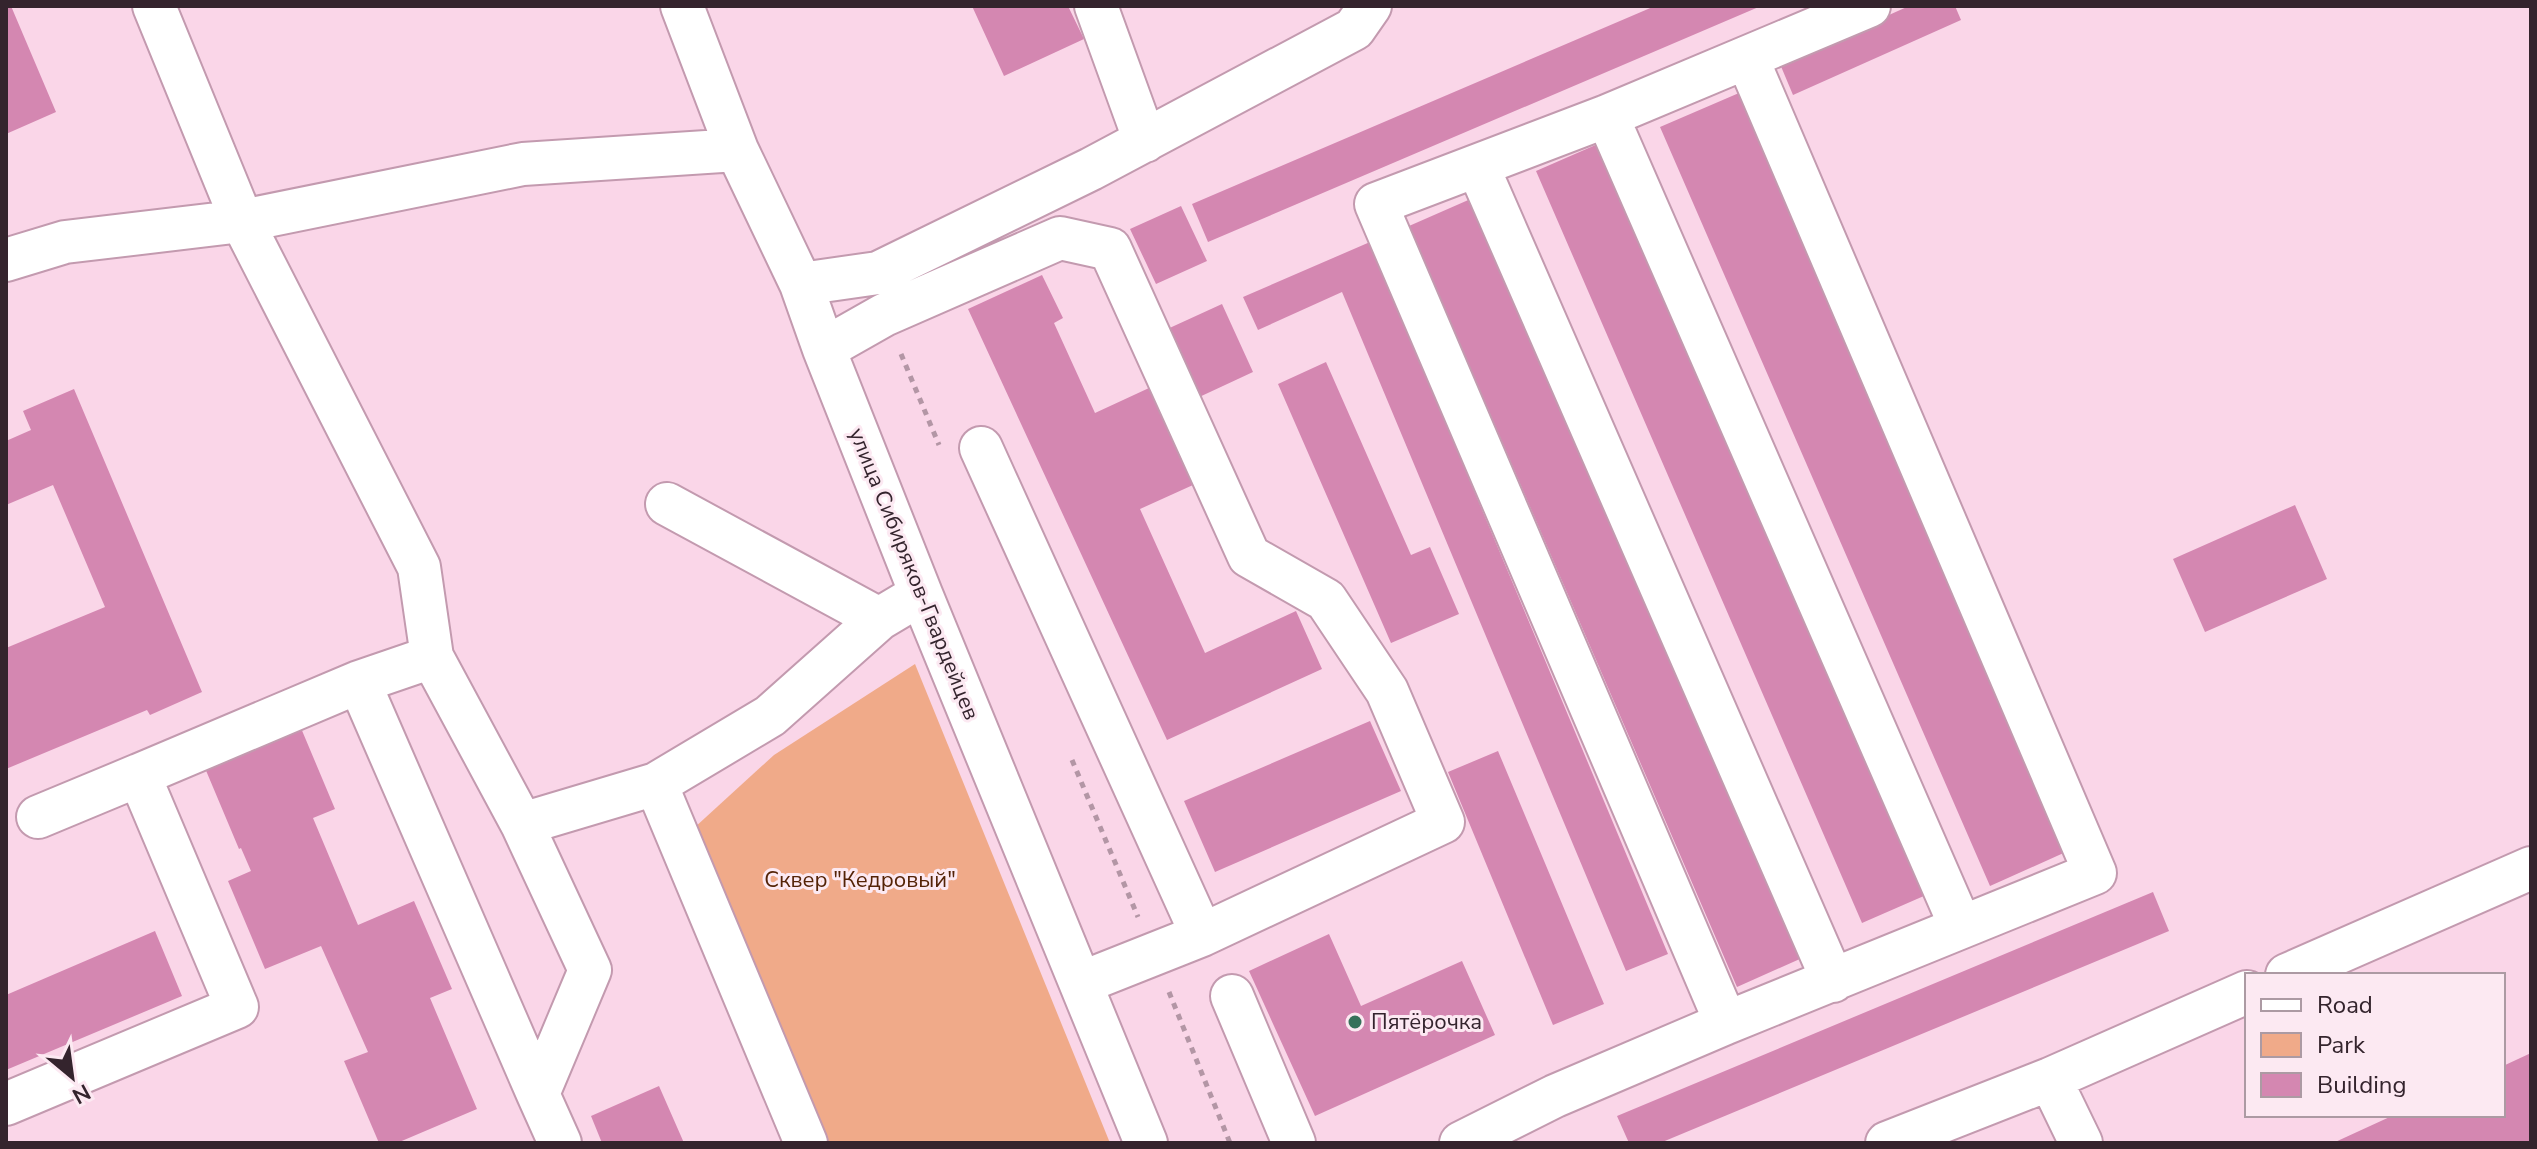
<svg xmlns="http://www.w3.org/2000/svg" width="2537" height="1149" viewBox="0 0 2537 1149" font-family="'Nunito Sans',sans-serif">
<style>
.green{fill:#f0aa89}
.building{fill:#d487b1}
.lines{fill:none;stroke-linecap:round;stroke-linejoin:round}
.minor-casing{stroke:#c39aaf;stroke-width:46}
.path{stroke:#b396a5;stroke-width:5;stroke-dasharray:6 6;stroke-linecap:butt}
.minor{stroke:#fff;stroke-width:42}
.poi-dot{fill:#36715a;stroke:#fce9f2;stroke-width:3}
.labels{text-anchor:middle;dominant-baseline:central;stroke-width:6;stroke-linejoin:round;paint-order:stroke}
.street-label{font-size:22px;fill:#34242d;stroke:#fce9f2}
.park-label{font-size:22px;fill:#542307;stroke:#fce9f2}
.poi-label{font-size:22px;fill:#34242d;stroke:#fce9f2;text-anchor:start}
</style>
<rect width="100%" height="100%" fill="#fad6e8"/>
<!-- green -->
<path class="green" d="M915,664L1110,1143H826L694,828L774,755Z"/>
<!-- building -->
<path class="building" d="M6,6H11L56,112L6,134Z
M972,6H1068L1084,39L1004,76Z
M1655,6H1761L1208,242L1192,204Z
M1909,6H1955L1961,20L1793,95L1780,64Z
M1739,93L2068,851L1990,886L1660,127Z
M1607,140L1933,892L1862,923L1536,171Z
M1482,194L1811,954L1737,987L1409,226Z
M1181,206L1207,261L1156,284L1130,229Z
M1370,242L1668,954L1626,971L1342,292L1258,330L1243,297Z
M1042,275L1063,318L1054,323L1095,413L1149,388L1193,485L1140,509L1205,653L1296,611L1322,669L1167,740L968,309Z
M1222,304L1253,372L1195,399L1163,331Z
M1326,362L1411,555L1430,547L1459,614L1391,643L1278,384Z
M74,389L202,692L150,715L147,710L6,769V648L105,607L53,485L6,505V441L31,430L23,411Z
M2295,505L2327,579L2205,632L2173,559Z
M298,721L335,809L313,818L358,925L414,901L452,989L430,998L477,1109L397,1143H379L344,1061L368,1052L321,946L265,969L228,881L251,871L241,848L239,849L202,761Z
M1370,721L1401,791L1215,872L1184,801Z
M1498,751L1604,1004L1553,1025L1448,772Z
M2153,892L2169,931L1660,1143H1629L1617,1116Z
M155,931L182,996L6,1070V995Z
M1329,934L1361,1006L1462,961L1495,1035L1315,1116L1249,971Z
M2531,1053V1143H2333L2394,1115H2503V1066Z
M659,1086L684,1143H602L591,1116Z"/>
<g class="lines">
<defs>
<path id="minor" d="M154,6L242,221L419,567L432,657L522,824L656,784L770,716L879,619L921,594
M682,6L737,150L801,284L824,349L921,594L1146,1143
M1096,6L1145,141
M1607,116L1961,927
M1478,167L1833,981
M6,260L65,242L242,221L523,164L737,150
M801,284L878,273L1091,169L1354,29L1370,6
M824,349L884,315L1060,238L1110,249L1249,556L1326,600L1387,691L1443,822L1202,935L1081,983
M981,448L1202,935
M667,504L879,619
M359,682L538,1094
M656,784L806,1143
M38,817L139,775
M522,824L590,970L538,1094L560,1143
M2287,975L2531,868
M1232,996L1294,1143
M1726,1023L1376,204L1607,116L1869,6
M2050,1079L2081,1143
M6,1104L237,1007L139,775L359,682L432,657
M1461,1143L1555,1096L1726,1023L2095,873L1747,58
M1887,1143L2050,1079L2247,992"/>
</defs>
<!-- minor casing -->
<use href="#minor" class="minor-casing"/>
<!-- path -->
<path class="path" d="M901,354L939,445
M1072,760L1138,917
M1169,992L1230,1143"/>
<!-- minor -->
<use href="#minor" class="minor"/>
</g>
<!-- markers -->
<circle class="poi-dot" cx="1355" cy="1022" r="8"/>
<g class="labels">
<!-- street labels -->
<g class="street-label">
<text transform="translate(914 574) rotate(68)">улица Сибиряков-Гвардейцев</text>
</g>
<!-- park labels -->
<g class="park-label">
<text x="860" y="880">Сквер "Кедровый"</text>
</g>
<!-- poi labels -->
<g class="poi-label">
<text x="1371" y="1022">Пятёрочка</text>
</g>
</g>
<!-- border -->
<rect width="2537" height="1149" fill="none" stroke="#34242d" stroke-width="16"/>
<!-- legend -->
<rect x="2245" y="973" width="260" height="144" fill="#fce9f2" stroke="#ac9aa3" stroke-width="2"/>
<rect x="2261" y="999" width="40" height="12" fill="#ffffff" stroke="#ac9aa3" stroke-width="2"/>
<text x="2317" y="1013" font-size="24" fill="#34242d">Road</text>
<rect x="2261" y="1033" width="40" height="24" fill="#f0aa89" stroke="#ac9aa3" stroke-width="2"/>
<text x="2317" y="1053" font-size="24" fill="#34242d">Park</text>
<rect x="2261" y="1073" width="40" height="24" fill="#d487b1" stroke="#ac9aa3" stroke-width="2"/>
<text x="2317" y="1093" font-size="24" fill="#34242d">Building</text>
<!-- north arrow -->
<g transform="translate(72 1077) rotate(151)" stroke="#fce9f2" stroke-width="6" paint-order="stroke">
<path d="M0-6L14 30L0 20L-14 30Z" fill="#34242d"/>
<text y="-12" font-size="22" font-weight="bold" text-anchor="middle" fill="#34242d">N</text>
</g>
</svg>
